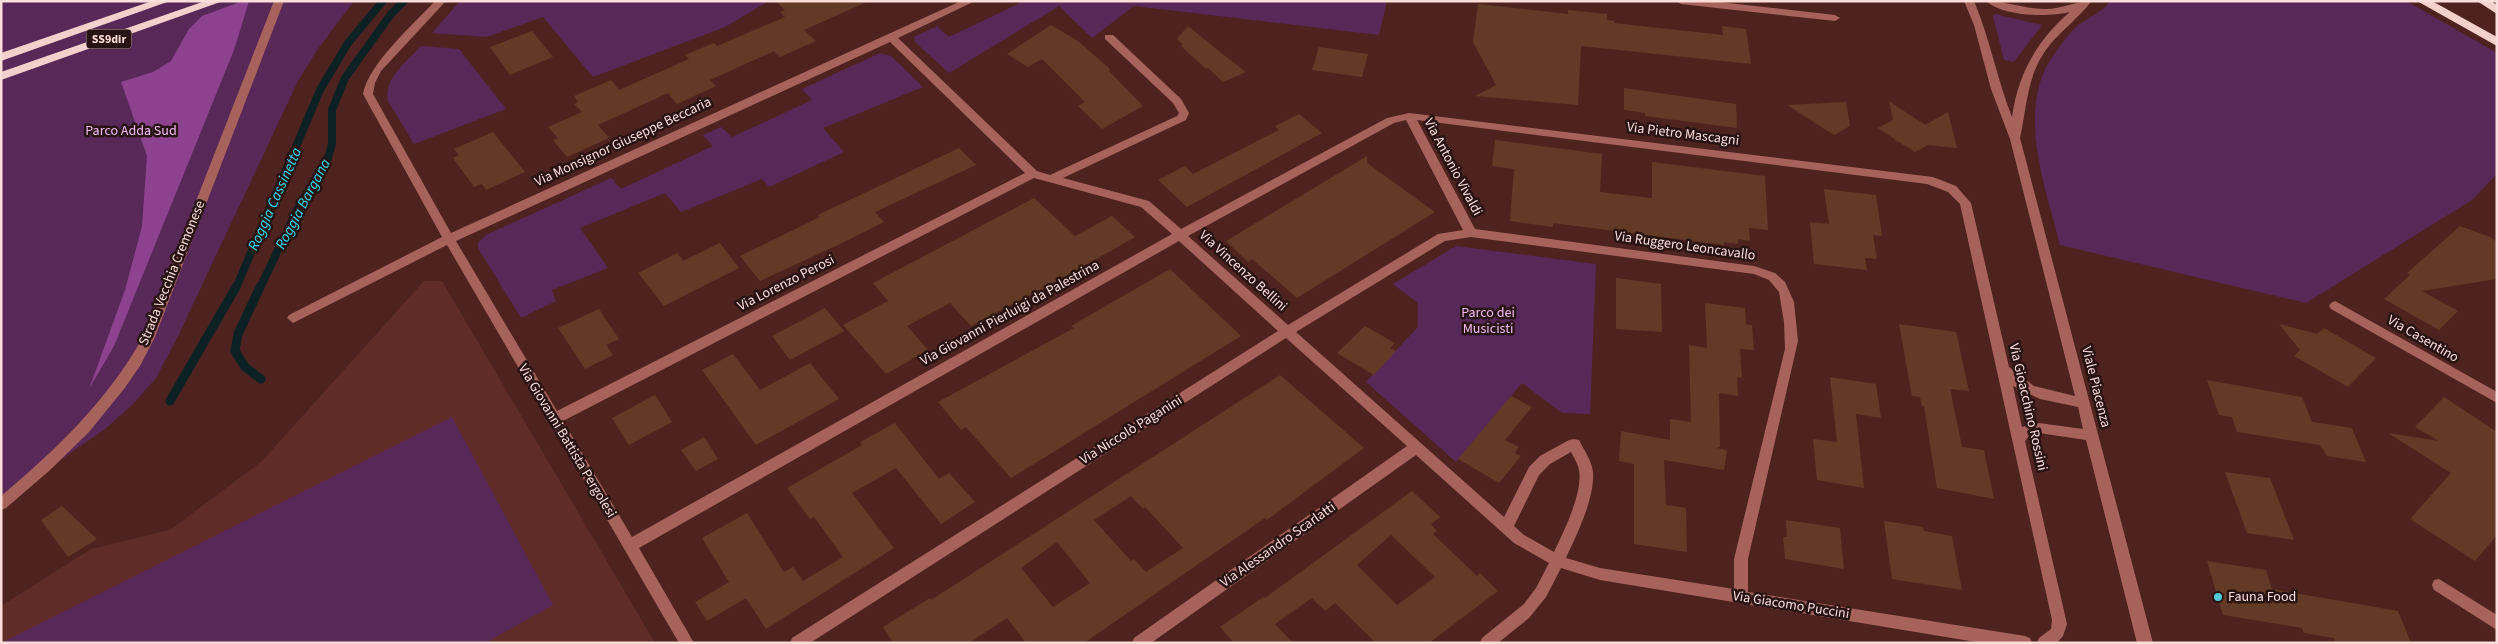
<svg xmlns="http://www.w3.org/2000/svg" width="2498" height="644" viewBox="0 0 2498 644" font-family="'Source Sans 3',sans-serif">
<style>
.built{fill:#5f2c28}
.green{fill:#582859}
.forest{fill:#8c428e}
.lines{fill:none;stroke-linecap:round;stroke-linejoin:round}
.stream-far1{stroke:#0c2124;stroke-width:8}
.stream{stroke:#0c2124;stroke-width:9}
.building{fill:#633a26;fill-rule:evenodd}
.minor{fill:#a7625b;fill-rule:evenodd}
.highway{fill:#f3d0cb;fill-rule:evenodd}
.poi-dot{fill:#53cbda;stroke:#271311;stroke-width:2}
.labels{text-anchor:middle;dominant-baseline:central;stroke-width:5;stroke-linejoin:round;paint-order:stroke}
.shield{fill:#271311;stroke:#bba09d;stroke-width:1}
.shield-label{font-size:12px;font-weight:bold;fill:#fbddd9}
.park-label{font-size:14px;fill:#f6bbf6;stroke:#271311}
.street-label{font-size:14px;fill:#fbddd9;stroke:#271311}
.poi-label{font-size:14px;fill:#fbddd9;stroke:#271311;text-anchor:start}
.water-label{font-size:15px;font-style:italic;fill:#2ce2f5;stroke:#271311}
</style>
<rect width="100%" height="100%" fill="#4e231f"/>
<!-- built -->
<path class="built" d="M424,281H442L655,643H1V606L91,549L170,530L262,461Z"/>
<!-- green -->
<path class="green" d="M1,1H354L317,50L298,81L178,336L156,378L133,404L105,429L1,501Z
M460,1H769L725,27L593,77L543,17L487,37L432,33Z
M1024,1H1387L1379,35L1134,6L1092,38L1059,6L949,73L915,42L914,37L937,26L949,37Z
M2110,1H2406L2497,53V174L2472,200L2306,303L2060,245C2046,187 2014,107 2055,53C2061,45 2067,36 2074,29C2085,18 2102,14 2110,1Z
M1995,14L2042,25L2014,62L2004,60L1993,16Z
M421,46L459,49L506,109L414,144L388,101C383,79 407,61 421,46Z
M880,53L891,56L923,87L823,128L844,152L769,187L762,179L681,212L665,193L580,228L608,268L552,290L556,301L521,318L478,248V242L486,235L611,178L621,189L713,146L703,135L721,127L732,137L812,100L802,89Z
M1456,246L1596,264L1590,414L1562,413L1522,383L1456,462L1366,382L1418,327V303L1393,284Z
M452,417L553,605L485,643H1Z"/>
<!-- forest -->
<path class="forest" d="M243,1H249L234,50L114,346L89,389L125,290L142,226L147,156L121,82L153,72L171,61L189,29L202,16Z"/>
<g class="lines">
<!-- stream-far1 -->
<path class="stream-far1" d="M236,288L320,90L348,43L383,1
M260,288L299,206L328,158L332,144V110L345,78L391,14L404,1"/>
<!-- stream -->
<path class="stream" d="M260,287L238,334L235,351L245,367L261,379
M170,401L236,287"/>
</g>
<!-- building -->
<path class="building" d="M776,1H869L804,30L816,41L780,57L774,51L710,80L716,86L677,104L668,93L598,125L609,138L567,157L553,140L558,138L548,127L582,112L574,104L578,102L574,96L611,80L619,90L689,59L685,55L714,43L717,46L785,17L780,12L785,10Z
M1478,4L1568,14V10L1607,14V20L1614,21V23L1723,35L1722,26L1746,29L1751,64L1581,46L1578,105L1475,96L1496,85L1473,42Z
M1051,25L1078,41L1110,69L1109,71L1143,106L1102,129L1078,106L1085,102L1042,59L1028,67L1007,54Z
M1188,26L1220,52L1246,72L1223,82L1208,68L1206,69L1181,46L1183,45L1177,39Z
M532,31L553,57L510,75L490,47Z
M1319,47L1368,54L1362,77L1312,70Z
M1624,88L1736,104L1737,128L1645,116V113L1624,110Z
M1889,101L1925,125L1948,112L1957,148L1928,145L1915,152L1899,142L1894,141L1896,140L1878,128L1893,120Z
M1846,102L1850,126L1834,135L1787,105Z
M1299,114L1322,133L1187,207L1158,180L1185,166L1193,174L1279,130L1275,126Z
M493,132L525,172L486,190L482,184L474,187L453,158L459,155L454,149Z
M1495,140L1602,154L1600,192L1652,198V162L1765,176L1768,230L1749,228L1750,241L1738,239V244L1724,242V245L1553,223V227L1510,221L1514,169L1492,166Z
M959,148L976,165L875,212L884,222L842,243L760,281L740,256L820,217L818,215Z
M1367,156V163L1435,212L1297,298L1252,259L1248,262L1226,241Z
M1824,189L1876,195L1882,236L1873,235L1877,259L1865,258L1867,270L1814,264L1810,222L1829,224Z
M1034,198L1075,236L1112,216L1135,237L1040,291L1039,290L971,326L950,303L907,326L928,350L886,374L843,325L888,301L873,283Z
M2460,226L2490,237L2497,242V279L2422,291L2458,311L2439,330L2384,299L2410,275L2407,273Z
M720,243L739,268L664,306L638,273L677,253L683,261Z
M1170,269L1241,336L1011,478L966,427L961,430L938,402L1074,328L1071,326Z
M1616,278L1661,284L1662,332L1616,329Z
M1705,303L1745,308L1746,324L1752,325L1754,350L1740,349L1742,378L1737,377L1738,396L1719,393L1720,447L1717,448L1727,450L1724,470L1664,460L1666,505L1686,508L1687,552L1634,544V464L1619,461L1621,431L1670,440V419L1691,422L1689,345L1707,348Z
M825,308L844,331L790,360L772,336Z
M599,309L619,339L606,345L613,355L585,369L558,328Z
M1899,324L1956,332L1969,391L1950,389L1962,447L1984,450L1994,499L1937,488L1924,406H1922L1920,397L1912,396Z
M2279,324L2317,334L2324,328L2376,358L2348,387L2294,356L2300,350Z
M1365,326L1395,343L1390,348L1396,351L1374,375L1337,353Z
M733,354L760,390L810,363L839,399L756,445L702,370Z
M1280,375L1364,448L1267,520L1265,518L1084,643H1026L1007,618L969,643H893L883,627L930,598L931,600ZM1131,496L1143,509L1145,507L1183,548L1146,572L1134,559L1131,561L1094,520ZM1057,542L1090,583L1053,607L1021,568Z
M1830,377L1876,384L1881,418L1856,414L1864,488L1817,480L1813,439L1837,442Z
M2207,380L2302,397L2312,422L2352,428L2366,462L2327,456L2320,445L2237,432L2232,417L2219,415Z
M655,395L672,422L629,445L612,418Z
M1511,396L1532,407L1505,440L1519,447L1514,453L1521,456L1499,483L1458,459Z
M2444,397L2497,432V535L2475,561L2410,519L2451,473L2388,433L2439,441L2415,427Z
M895,423L939,479L949,473L975,502L941,524L896,468L852,493L894,548L766,629L746,598L707,621L695,602L729,582L702,538L747,513L784,572L793,567L803,581L843,557L814,517L810,519L787,488L862,445L860,442Z
M704,437L718,459L696,471L681,450Z
M2225,472L2270,478L2294,540L2247,533Z
M1412,491L1440,517L1431,524L1437,531L1433,534L1477,576L1480,573L1498,591L1429,643H1376L1335,603L1325,611L1312,598L1275,624L1293,643H1234L1220,627L1263,597L1265,598ZM1391,535L1435,577L1397,605L1357,565Z
M62,506L97,539L68,557L41,520Z
M1786,520L1840,528L1844,569L1785,559L1783,537H1787Z
M1884,521L1923,527L1924,531L1952,536L1962,590L1892,579Z
M2207,561L2266,570L2272,589L2398,611L2411,643H2335L2334,638L2304,633L2302,628L2223,615Z"/>
<g class="lines">
<!-- minor -->
<path class="minor" d="M274,1H284L155,337L140,366L124,389L89,432L49,471L6,508L1,510V496C57,449 107,401 143,337Z
M435,1H446L381,71L375,83L373,94L451,233L961,1H975L898,38L1037,171L1050,175L1177,116L1179,113L1173,103L1105,39V35H1113L1181,99L1189,113L1186,120L1063,178L1149,201L1181,229L1387,118L1409,113L1933,177L1956,186L1971,203L2009,367L2034,386L2075,396L2010,139L1991,89L1974,25L1964,1H1974C1990,39 1997,79 2012,117C2018,74 2037,40 2070,12C2048,17 2004,17 1986,1C2006,1 2025,9 2045,9C2062,9 2076,1 2091,1C2088,9 2057,35 2049,46C2027,73 2027,106 2020,138L2153,643H2137L2086,440L2039,433L2029,436L2025,441L2067,624L2063,636L2057,643H2037L2039,638L2051,629L2052,620L1960,204L1948,192L1927,184L1417,120L1475,229L1754,266L1775,273L1785,282L1794,302L1798,341L1748,559V592L2025,636L2030,638L2032,643H1982L1600,580L1561,568L1546,597L1529,618L1498,643H1480L1482,638L1524,604L1536,588L1549,563L1514,543L1416,455L1151,643H1132L1134,638L1407,446L1286,338L810,643H790L792,638L1278,331L1179,241L639,548L694,643H679L447,245L297,321L293,323L287,318L289,315L442,237L363,94C369,63 413,25 435,1ZM890,42L1025,173L557,411L456,241ZM1406,120L1463,230L1438,234L1288,325L1188,236L1394,123ZM1034,178L1141,207L1172,234L632,537L563,421ZM1471,237L1754,274L1769,280L1779,292L1784,322L1785,349L1734,559V589L1600,568L1566,558C1577,534 1595,498 1593,472C1592,461 1584,450 1579,440L1574,439L1569,440L1540,456L1529,467L1504,517L1296,332L1445,241ZM2013,386L2040,399L2078,407L2083,429L2039,423L2022,427ZM1571,452C1574,458 1578,464 1579,470C1583,493 1564,531 1554,552L1524,535L1514,526L1539,475L1550,464Z
M1676,1H1710L1835,15L1840,18L1835,21L1681,4Z
M2335,301L2497,392V403L2331,309L2329,306L2331,303Z
M2439,579L2497,615V630L2434,590L2432,585L2434,580Z"/>
<!-- highway -->
<path class="highway" d="M152,1H170L1,61V53Z
M205,1H223L1,80V72Z
M2417,1H2432L2497,37V46Z
M2477,1H2491L2497,5V14Z"/>
</g>
<!-- markers -->
<circle class="poi-dot" cx="2218" cy="597" r="5"/>
<g class="labels">
<!-- shield labels -->
<rect class="shield" x="86.5" y="29.5" width="45" height="19" rx="4"/>
<g class="shield-label">
<text x="109" y="39">SS9dir</text>
</g>
<!-- park labels -->
<g class="park-label">
<text x="131" y="131">Parco Adda Sud</text>
<text x="1488" y="313">Parco dei<tspan x="1488" dy="16">Musicisti</tspan></text>
</g>
<!-- street labels -->
<g class="street-label">
<text transform="translate(1683 134) rotate(7)">Via Pietro Mascagni</text>
<text transform="translate(623 142) rotate(-25)">Via Monsignor Giuseppe Beccaria</text>
<text transform="translate(1453 167) rotate(62)">Via Antonio Vivaldi</text>
<text transform="translate(1685 246) rotate(8)">Via Ruggero Leoncavallo</text>
<text transform="translate(1243 271) rotate(42)">Via Vincenzo Bellini</text>
<text transform="translate(172 273) rotate(-68)">Strada Vecchia Cremonese</text>
<text transform="translate(786 283) rotate(-27)">Via Lorenzo Perosi</text>
<text transform="translate(1010 313) rotate(-29)">Via Giovanni Pierluigi da Palestrina</text>
<text transform="translate(2423 339) rotate(30)">Via Casentino</text>
<text transform="translate(2096 387) rotate(76)">Viale Piacenza</text>
<text transform="translate(2028 407) rotate(77)">Via Gioacchino Rossini</text>
<text transform="translate(1131 430) rotate(-32)">Via Niccolò Paganini</text>
<text transform="translate(567 441) rotate(59)">Via Giovanni Battista Pergolesi</text>
<text transform="translate(1278 545) rotate(-35)">Via Alessandro Scarlatti</text>
<text transform="translate(1791 605) rotate(9)">Via Giacomo Puccini</text>
</g>
<!-- poi labels -->
<g class="poi-label">
<text x="2228" y="597">Fauna Food</text>
</g>
<!-- water labels -->
<g class="water-label">
<text transform="translate(275 199) rotate(-66)">Roggia Cassinetta</text>
<text transform="translate(303 204) rotate(-62)">Roggia Bargana</text>
</g>
</g>
<!-- border -->
<rect width="2498" height="644" fill="none" stroke="#fbddd9" stroke-width="5"/>
</svg>
